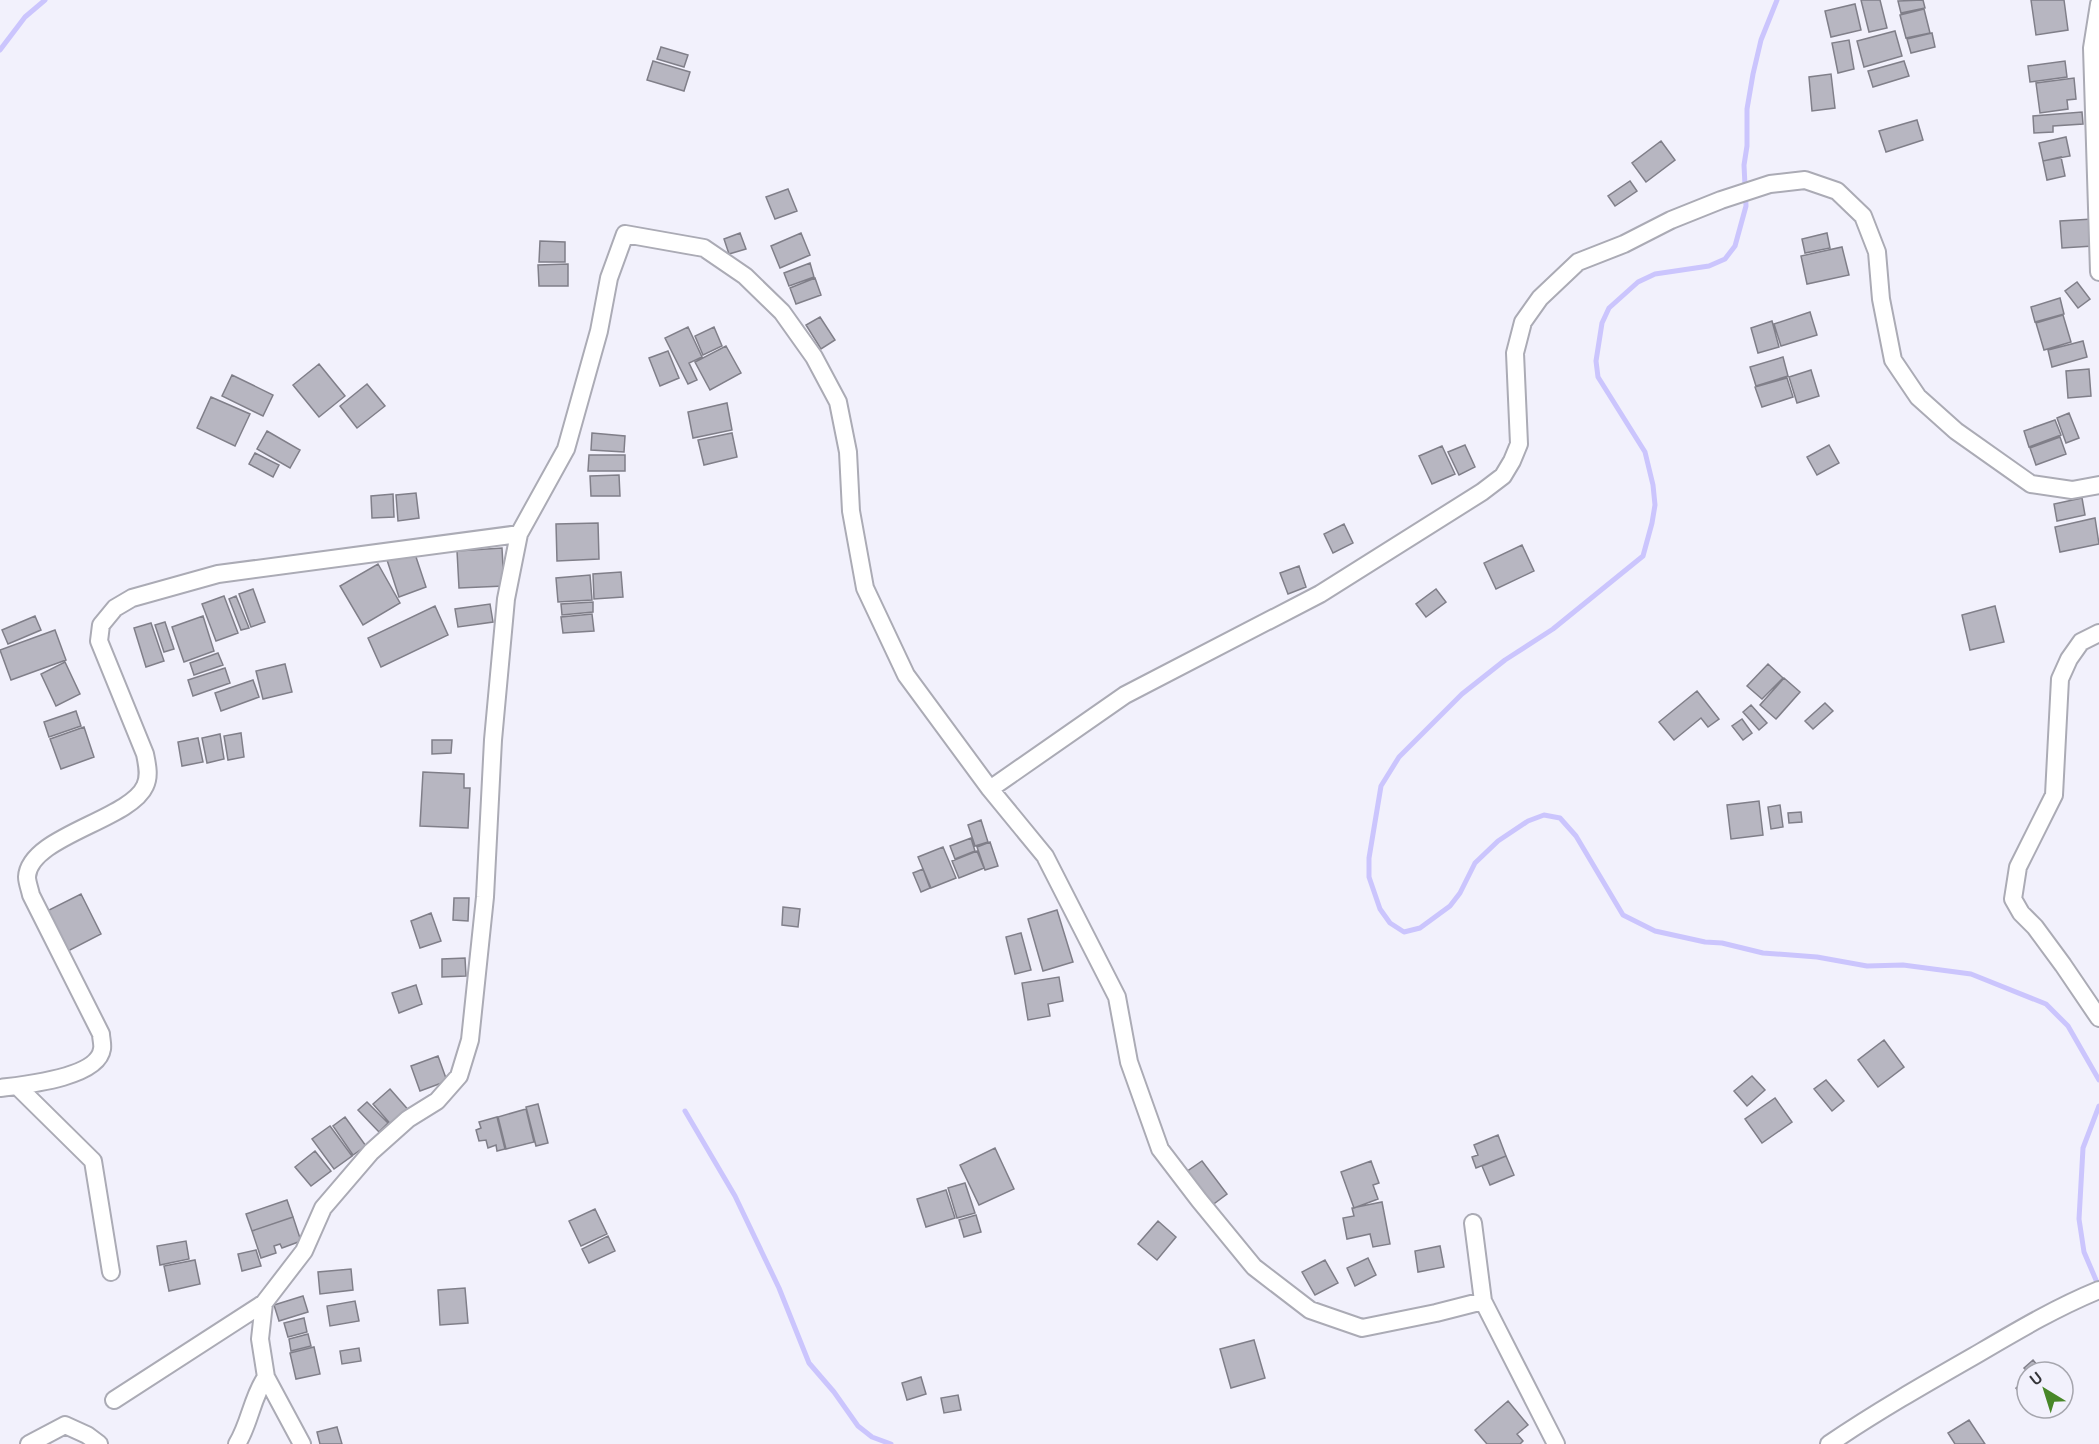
<svg xmlns="http://www.w3.org/2000/svg" width="2099" height="1444" viewBox="0 0 2099 1444" font-family="'Space Grotesk',sans-serif">
<style>
.lines{fill:none;stroke-linecap:round;stroke-linejoin:round}
.stream{stroke:#cbc5fd;stroke-width:5}
.building{fill:#b7b6c1;stroke:#807f89;stroke-width:1.5}
.street-casing{stroke:#ababb5;stroke-width:20}
.street{stroke:#fff;stroke-width:16}
</style>
<rect width="100%" height="100%" fill="#f2f1fc"/>
<g class="lines">
<!-- stream -->
<path class="stream" d="M1777,0L1761,40L1753,74L1747,109V146L1744,165L1746,206L1735,246L1725,259L1709,266L1655,274L1638,282L1609,308L1602,323L1596,361L1598,377L1645,452L1653,485L1655,505L1652,523L1643,556L1553,629L1505,660L1462,694L1399,757L1381,786L1369,858V877L1380,909L1390,923L1404,932L1420,928L1450,906L1460,893L1475,863L1498,841L1528,821L1544,815L1560,818L1576,836L1623,915L1655,931L1705,942L1722,943L1763,953L1817,957L1867,966L1903,965L1971,974L2046,1004L2068,1026L2099,1080
M0,50L25,17L45,0
M2099,1106L2083,1148L2079,1219L2084,1252L2099,1287
M685,1111L735,1196L779,1288L809,1363L834,1392L858,1426L872,1437L891,1444"/>
</g>
<!-- building -->
<path class="building" d="M1861,0H1880L1887,28L1869,32Z
M1923,0L1925,8L1901,13L1898,1Z
M2031,0H2064L2068,30L2036,35Z
M1855,4L1861,30L1831,37L1825,11Z
M1924,9L1930,33L1906,38L1900,15Z
M1895,31L1902,56L1864,67L1857,41Z
M1932,33L1935,47L1911,53L1907,39Z
M1849,40L1854,69L1838,73L1832,43Z
M661,47L688,55L684,67L657,59Z
M653,61L690,72L684,91L647,80Z
M1904,61L1909,76L1873,87L1868,71Z
M2065,61L2067,77L2030,82L2028,66Z
M1831,74L1835,108L1812,111L1809,77Z
M2074,78L2076,99L2067,100L2068,109L2040,113L2036,83Z
M2082,112L2083,124L2053,126V132L2034,133L2033,116Z
M1917,120L1923,140L1886,152L1879,131Z
M2066,137L2070,156L2043,161L2039,143Z
M1661,141L1675,160L1646,182L1632,163Z
M2061,157L2065,176L2047,180L2043,161Z
M1630,181L1637,191L1615,206L1608,196Z
M788,189L797,211L775,219L766,197Z
M2092,219L2093,246L2062,248L2060,221Z
M740,233L746,249L729,254L724,239Z
M801,233L810,255L780,268L771,246Z
M1827,233L1830,248L1805,253L1802,239Z
M540,241L565,242V262H539Z
M1842,247L1849,275L1807,284L1801,256Z
M810,263L814,277L789,286L784,273Z
M568,264V286H539L538,265Z
M815,278L821,295L796,304L790,288Z
M2077,282L2090,299L2078,308L2065,291Z
M2060,298L2064,314L2035,322L2031,307Z
M1810,312L1817,335L1781,346L1774,324Z
M2063,315L2071,342L2044,350L2036,323Z
M820,317L835,340L821,349L806,325Z
M1772,321L1779,347L1758,353L1751,328Z
M688,327L702,357L689,363L697,380L688,384L665,338Z
M714,327L722,346L703,355L695,336Z
M2083,341L2087,357L2052,367L2048,350Z
M726,346L741,373L710,390L695,362Z
M668,351L679,378L660,386L649,358Z
M1783,357L1788,376L1756,386L1750,367Z
M319,364L345,396L319,417L293,385Z
M2089,369L2091,396L2068,398L2066,371Z
M1811,370L1819,396L1797,403L1789,377Z
M232,375L273,395L263,416L222,396Z
M1787,378L1793,397L1762,407L1755,387Z
M367,384L385,406L357,428L340,406Z
M211,397L250,414L235,446L197,428Z
M727,403L732,430L693,438L688,412Z
M2069,413L2079,438L2066,443L2057,418Z
M2055,420L2061,435L2029,447L2024,431Z
M267,431L300,450L290,468L257,449Z
M592,433L625,436L624,452L591,450Z
M732,433L737,457L704,465L698,440Z
M2060,437L2066,454L2036,465L2030,448Z
M1465,445L1475,467L1459,475L1448,452Z
M1829,445L1839,463L1817,475L1807,457Z
M1442,446L1455,474L1432,484L1419,456Z
M255,453L279,465L273,477L249,464Z
M589,455H625V471H588Z
M619,475L620,496H591L590,476Z
M416,493L419,518L398,521L396,495Z
M393,494L394,517L372,518L371,496Z
M2082,498L2085,515L2057,521L2054,504Z
M2095,518L2099,544L2060,552L2055,527Z
M598,523L599,559L557,561L556,524Z
M1344,524L1353,543L1333,553L1324,534Z
M1522,545L1534,571L1496,589L1484,563Z
M502,548L504,586L459,588L457,551Z
M414,551L426,587L399,597L387,560Z
M378,564L400,603L363,625L340,586Z
M1299,566L1306,587L1288,594L1280,573Z
M621,572L623,597L594,599L593,574Z
M590,575L592,600L558,602L556,578Z
M253,589L265,622L251,627L239,594Z
M1436,589L1446,602L1426,617L1416,604Z
M224,596L238,633L216,641L202,604Z
M236,596L249,628L241,630L229,599Z
M593,602V612L562,615L561,604Z
M490,604L493,622L458,627L455,609Z
M435,606L448,635L381,667L368,638Z
M1995,606L2004,642L1970,650L1962,615Z
M592,614L594,631L563,633L561,617Z
M35,616L41,630L8,644L2,630Z
M203,616L214,651L184,662L172,627Z
M165,622L174,649L164,652L155,625Z
M151,623L164,661L146,667L134,628Z
M55,630L66,660L11,680L0,650Z
M218,653L223,665L194,675L190,663Z
M65,662L80,694L56,706L41,674Z
M285,664L292,692L263,699L256,671Z
M1768,664L1783,678L1762,699L1747,686Z
M225,668L230,683L193,696L188,680Z
M1784,678L1800,692L1776,719L1760,705Z
M253,680L259,697L221,711L215,693Z
M1697,691L1719,719L1708,727L1701,718L1674,740L1659,722Z
M1825,703L1833,711L1813,729L1805,721Z
M1751,705L1767,723L1759,730L1743,712Z
M76,711L81,726L49,737L44,722Z
M1742,719L1752,733L1743,740L1732,726Z
M84,727L94,757L61,769L50,739Z
M241,733L244,757L228,760L224,736Z
M220,734L224,759L207,763L202,738Z
M198,738L203,762L182,766L178,742Z
M432,740H452L451,753L432,754Z
M423,772L464,774V788H470L468,828L420,826Z
M1759,801L1763,835L1731,839L1727,805Z
M1780,805L1783,827L1771,829L1768,807Z
M1801,812L1802,822L1789,823L1788,813Z
M981,820L988,842L975,846L968,825Z
M971,838L975,851L955,859L950,846Z
M990,842L998,866L985,870L977,847Z
M943,847L956,878L931,888L918,857Z
M977,851L984,868L959,878L952,861Z
M923,869L930,888L921,892L913,873Z
M81,894L101,934L68,951L47,911Z
M454,898H469L468,921L453,920Z
M783,907L800,909L798,927L782,925Z
M1057,910L1073,962L1043,971L1028,919Z
M431,913L441,941L420,948L411,921Z
M1021,933L1031,970L1015,974L1006,937Z
M465,958L466,976L442,977V959Z
M1059,977L1063,1001L1048,1004L1050,1016L1028,1020L1022,983Z
M416,985L422,1004L399,1013L392,993Z
M1884,1040L1904,1067L1878,1087L1858,1060Z
M438,1056L447,1081L420,1091L411,1066Z
M1752,1076L1765,1090L1747,1106L1734,1091Z
M1826,1080L1844,1101L1832,1111L1814,1089Z
M390,1089L411,1113L394,1128L373,1104Z
M1775,1098L1792,1122L1762,1143L1745,1119Z
M367,1102L388,1123L379,1132L358,1110Z
M538,1104L548,1143L536,1146L526,1107Z
M526,1109L534,1142L506,1149L498,1117Z
M345,1117L366,1146L353,1155L333,1126Z
M497,1117L505,1149L497,1151L496,1145L488,1148L486,1140L479,1141L476,1130L481,1128L479,1122Z
M330,1126L352,1156L334,1169L312,1139Z
M1498,1135L1506,1156L1476,1168L1472,1157L1478,1155L1474,1145Z
M995,1148L1014,1189L979,1205L960,1165Z
M315,1151L331,1171L311,1186L295,1167Z
M1506,1156L1514,1175L1490,1185L1482,1166Z
M1202,1161L1227,1194L1211,1206L1186,1172Z
M1371,1161L1379,1183L1373,1185L1378,1199L1354,1208L1341,1172Z
M965,1183L975,1213L957,1218L948,1188Z
M946,1190L955,1218L926,1227L917,1199Z
M287,1200L293,1217L252,1231L246,1214Z
M1382,1202L1390,1244L1373,1247L1370,1234L1347,1239L1343,1218L1354,1216L1352,1208Z
M595,1209L607,1234L581,1246L569,1221Z
M976,1215L981,1232L964,1237L959,1220Z
M293,1217L301,1241L282,1248L280,1244L274,1246L276,1253L261,1258L252,1231Z
M1158,1221L1176,1237L1157,1260L1138,1244Z
M608,1236L615,1251L589,1263L582,1249Z
M186,1241L189,1259L160,1265L157,1246Z
M1440,1246L1444,1267L1418,1272L1415,1251Z
M256,1250L261,1266L242,1271L238,1254Z
M1368,1258L1376,1275L1355,1286L1347,1268Z
M195,1260L200,1284L169,1291L164,1266Z
M1325,1260L1338,1283L1315,1295L1302,1272Z
M351,1269L353,1290L320,1294L318,1272Z
M465,1288L468,1323L440,1325L438,1290Z
M303,1296L308,1312L279,1321L274,1305Z
M355,1301L359,1321L330,1326L327,1306Z
M304,1318L307,1332L288,1337L284,1323Z
M308,1334L311,1346L291,1351L289,1339Z
M1254,1340L1265,1378L1231,1388L1220,1349Z
M314,1347L320,1374L296,1379L290,1353Z
M359,1348L361,1361L342,1364L340,1351Z
M2033,1360L2043,1372H2028L2024,1368Z
M921,1377L926,1394L907,1400L902,1383Z
M2027,1379V1402L2016,1388Z
M958,1395L961,1410L944,1413L941,1398Z
M1508,1401L1528,1425L1517,1434L1523,1441L1520,1444H1487L1475,1430Z
M1969,1420L1985,1444H1955L1948,1433Z
M337,1427L342,1444H320L317,1432Z"/>
<g class="lines">
<defs>
<path id="street" d="M2099,4L2092,48L2099,272
M2099,633L2081,642L2069,659L2060,679L2054,795L2018,867L2013,899L2021,913L2035,927L2063,965L2099,1018
M990,789L1125,695L1320,594L1482,492L1503,476L1512,461L1519,444L1515,353L1523,322L1540,298L1578,262L1624,244L1671,220L1721,200L1770,184L1805,180L1837,191L1863,216L1877,252L1881,299L1893,360L1918,397L1956,431L2031,484L2072,490L2099,485
M17,1086L93,1161L111,1272
M0,1088C23,1085 98,1078 102,1049C103,1045 101,1038 101,1034L31,895C30,890 27,882 27,877C29,836 130,820 145,786C150,776 147,764 145,754L99,641L101,625L115,608L132,598L218,574L519,534
M1473,1223L1483,1301L1556,1444
M114,1400L264,1303
M29,1444L65,1425L87,1435L99,1444
M237,1444C250,1423 252,1397 266,1377
M302,1444L266,1377L260,1339L264,1303L304,1251L323,1208L371,1152L408,1119L437,1101L459,1076L470,1040L485,897L493,740L506,599L519,534L566,449L599,331L609,278L625,234L704,248L745,276L782,312L814,357L838,402L848,452L851,511L865,588L906,675L990,789L1045,856L1117,997L1129,1062L1160,1149L1199,1200L1254,1267L1310,1310L1362,1328L1436,1313L1483,1301
M1829,1444C1876,1412 1925,1384 1974,1356C2015,1332 2055,1308 2099,1290"/>
</defs>
<!-- street casing -->
<use href="#street" class="street-casing"/>
<!-- street -->
<use href="#street" class="street"/>
</g>
<!-- north arrow -->
<g transform="translate(2045 1390) rotate(322)"><circle r="28" fill="#f2f1fc" stroke="#a6a6ae" stroke-width="1.5"/>
<path d="M0-4.5L10 22L0 15L-10 22Z" fill="#488728"/>
<text y="-9" font-size="16" font-weight="bold" text-anchor="middle" fill="#353539">U</text>
</g>
</svg>
